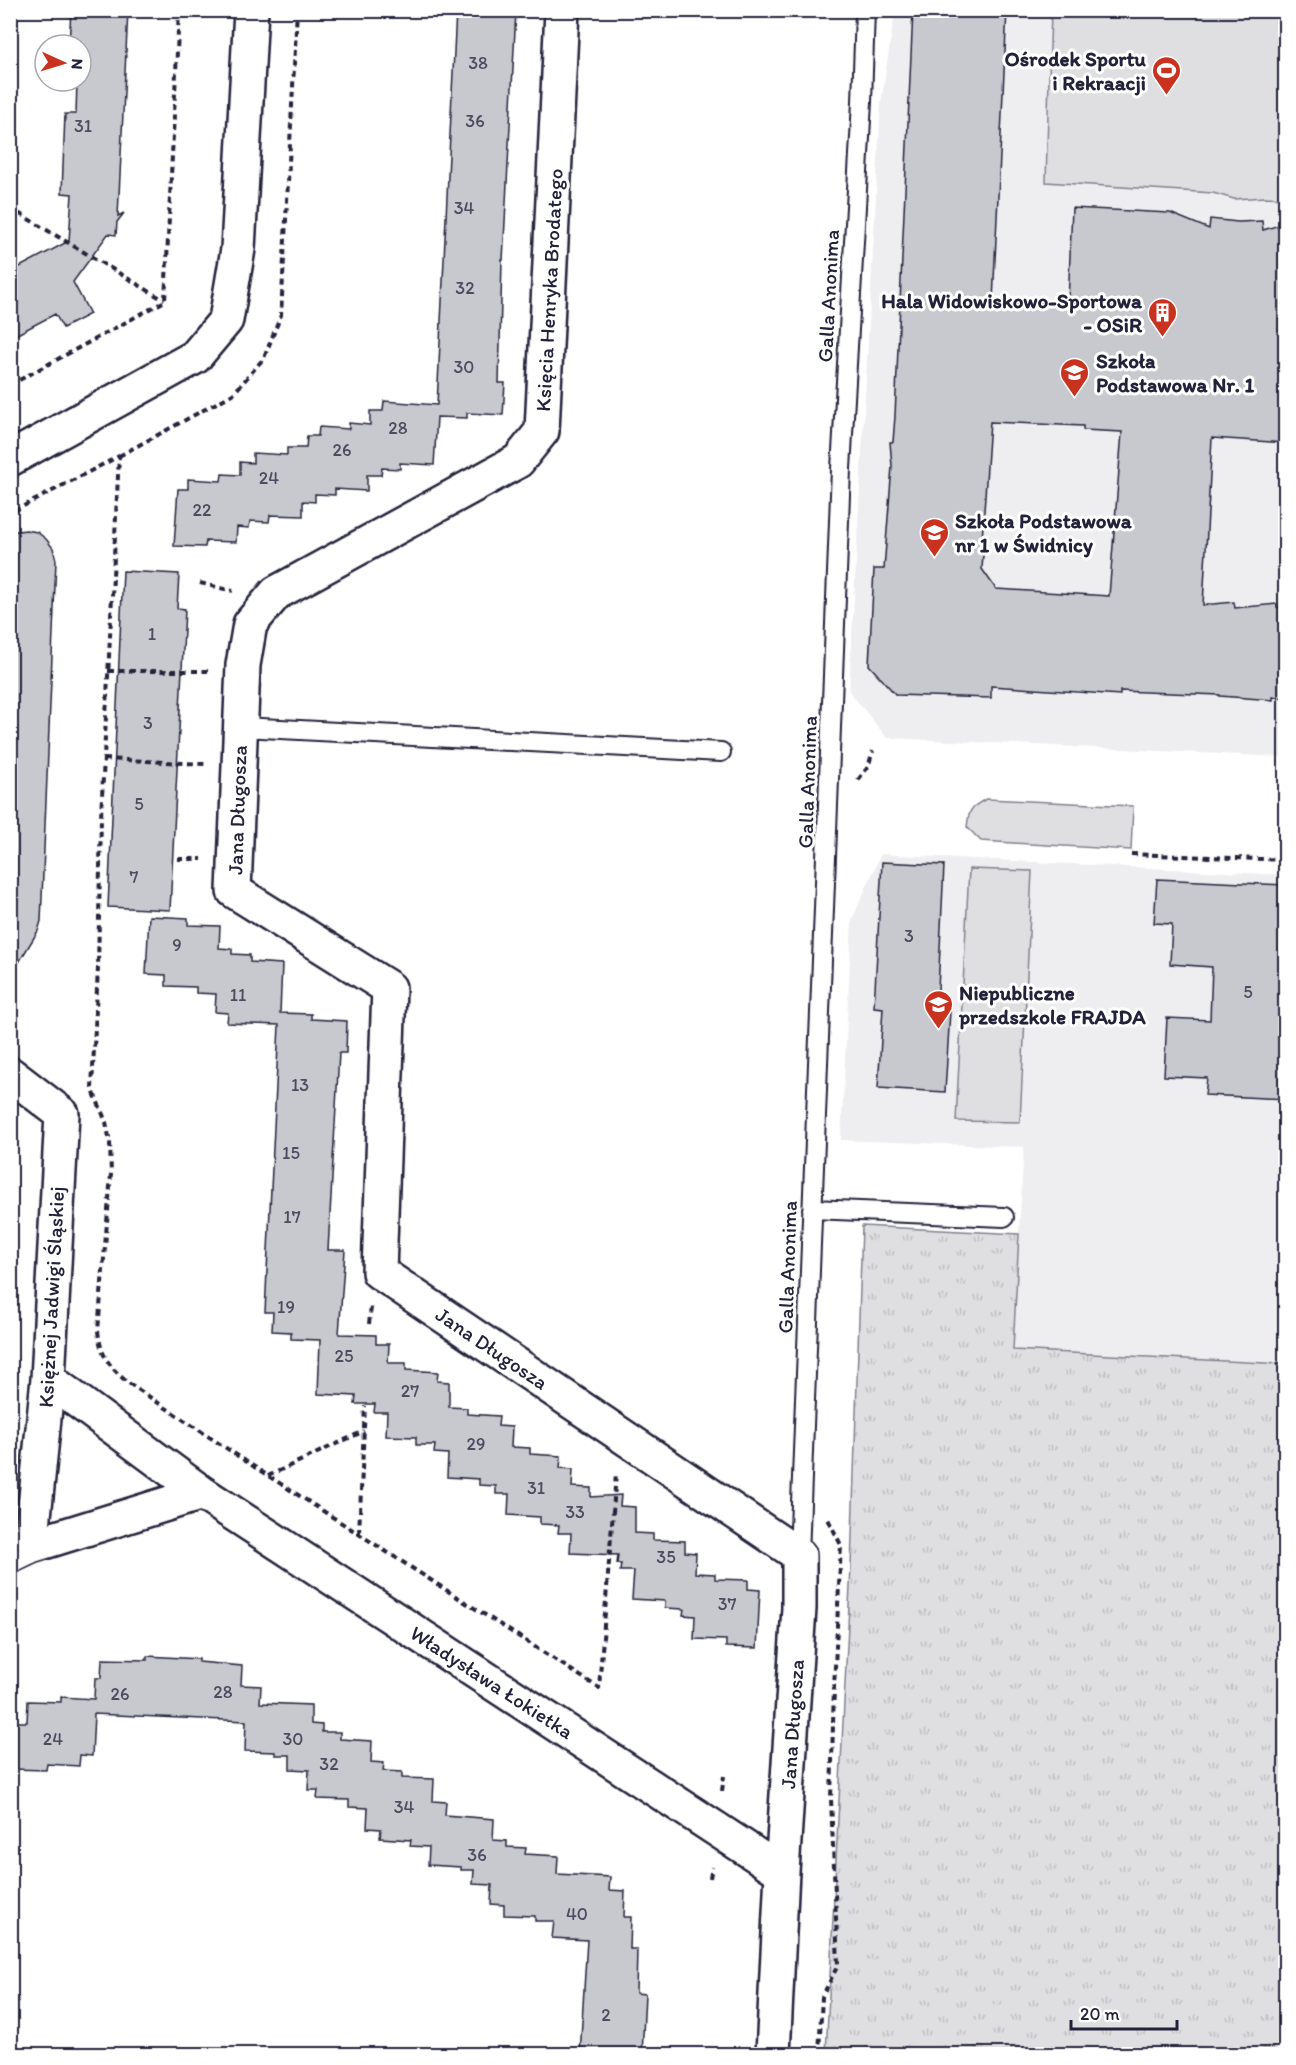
<svg xmlns="http://www.w3.org/2000/svg" width="1296" height="2065" viewBox="0 0 1296 2065" font-family="Itim,sans-serif">
<style>
.built{fill:#eeeef1}
.grass{fill:url(#grass-tufts);stroke:#80808e;stroke-width:1.5}
.park{fill:#dfdfe2;stroke:#80808e;stroke-width:1.5}
.building{fill:#c8c8cf;stroke:#22223b;stroke-width:1.5;fill-rule:evenodd}
.lines{fill:none;stroke-linecap:round;stroke-linejoin:round}
.service-casing{stroke:#22223b;stroke-width:22}
.minor-casing{stroke:#22223b;stroke-width:38}
.path{stroke:#22223b;stroke-width:4;stroke-dasharray:6 4.5;stroke-linecap:butt}
.service{stroke:#fff;stroke-width:18}
.minor{stroke:#fff;stroke-width:33}
.labels{text-anchor:middle;dominant-baseline:central;stroke-width:6;stroke-linejoin:round;paint-order:stroke}
.number-label{font-size:18px;fill:#4c4c60}
.poi-label{font-size:21px;font-weight:bold;fill:#22223b;stroke:#fff;text-anchor:start}
.street-label{font-size:21px;fill:#22223b;stroke:#fff}
</style>
<defs>
<pattern id="grass-tufts" width="24" height="20" patternUnits="userSpaceOnUse" patternTransform="scale(1.5)"><rect width="24" height="20" fill="#dfdfe2"/><path d="M3 7l-1-3M5 7V3M7 7l1-3M15 17l-1-3M17 17v-4M19 17l1-3" fill="none" stroke="#bfbfc3"/></pattern>
</defs>
<rect width="100%" height="100%" fill="#fff"/>
<filter id="ink" filterUnits="userSpaceOnUse"><feTurbulence type="fractalNoise" baseFrequency=".0167" numOctaves="2"/><feDisplacementMap in="SourceGraphic" scale="12" xChannelSelector="R" yChannelSelector="G"/><feConvolveMatrix kernelMatrix="1 2 1 2 8 2 1 2 1" color-interpolation-filters="sRGB"/></filter>
<g filter="url(#ink)">
<!-- built -->
<path class="built" d="M895,11H1285V757L887,738L849,691L881,103Z
M881,854L1285,875V1364L1012,1350L1024,1147L841,1140L852,920Z"/>
<!-- grass -->
<path class="grass" d="M862,1226L1019,1234L1013,1350L1285,1364V2054H826L851,1567Z"/>
<!-- park -->
<path class="park" d="M1051,11H1285V198L1265,197L1234,199L1213,193L1046,182Z
M986,799L1133,806L1131,850L981,841L967,827C969,809 971,807 986,799Z
M969,869L1032,871L1020,1122L956,1121Z"/>
<!-- building -->
<path class="building" d="M71,10H128L118,216L124,213L117,222L116,235L108,234L73,282L90,314L63,328L55,314L10,338V272L69,241L72,194L62,193L65,114H76L77,81H81V45H69Z
M456,10H516L503,260H502L499,383H505L503,415L467,413V418L437,417L434,465L400,463V469L382,468L381,475H367V491L335,489V495L315,494V502L303,501V516L270,515L269,522L250,521L249,528L237,527L236,542L206,541L205,547L174,546L178,489H188V479L221,481L222,474L240,475V462L253,463V453L287,455V448H306L307,436H318L319,427L349,429V423L370,425V411H383L384,401L437,405Z
M913,10H1007L993,301L1068,304L1072,208L1170,213L1209,229L1210,219L1238,222L1262,221L1263,230L1286,223V443L1212,438L1203,605L1234,602L1235,608L1277,604V607H1286V698L1273,697V700L1220,696V695L1120,691V695L991,686V698L896,695L869,665L874,569H884L890,492L892,466L890,442H893L895,416ZM990,422L1083,426V430L1122,432L1109,596L996,589L982,569L984,541H982Z
M26,530L37,532L46,539L53,548L56,560L41,921L38,931L10,977V532Z
M123,571L179,574L177,608L185,609L170,910L108,907Z
M882,862L944,865L937,1011H950L945,1092L878,1088L883,1008L874,1007Z
M1157,879L1286,885V1099L1205,1095L1207,1078L1164,1076L1167,1018L1210,1020L1212,967L1170,964L1172,924L1154,923Z
M149,916L188,918V925L220,926L219,948L232,949V954L250,955V962L282,964L280,1013L311,1014V1019L347,1021L346,1053H339L328,1250H345L339,1334L376,1335V1344H389L388,1363H406V1370L438,1372L437,1381L449,1382V1407L467,1408V1414L499,1416L498,1426L512,1427L511,1447L530,1448V1454L561,1456L560,1468L573,1469L572,1487L591,1488V1497L621,1495L620,1506L635,1507V1533L653,1534V1540L685,1541V1552L696,1553L695,1573L715,1574V1579L748,1580V1589L760,1590L757,1648L726,1647V1640L694,1639L695,1616L683,1615L684,1609L665,1608V1601L632,1599L634,1571H620L621,1564H617L618,1555L570,1553L571,1533H558L559,1525L540,1524V1517L508,1515L509,1494H496V1486L479,1485V1479L447,1477L448,1454L434,1453L435,1445H416V1437L386,1436L387,1412H374L375,1404H355L356,1396L318,1394L320,1340L291,1339V1332L272,1331L273,1312H265L279,1025L227,1023L228,1013L215,1012L216,994L196,993V987L166,986V975L146,974Z
M147,1656L199,1659V1662L242,1666L241,1685L261,1686L260,1703L311,1705V1724L322,1725V1732H340V1739L372,1741L371,1762L384,1763L383,1771L402,1772V1778L434,1779L433,1801L446,1802L445,1815L494,1819L493,1840L507,1841V1847L526,1848L525,1854L558,1856L557,1874L610,1877L609,1890L625,1891L624,1917H631L630,1949H637L636,1993L645,1994L642,2055H580L587,1940L552,1938L554,1921H535V1916L504,1915V1905L491,1904L492,1885L473,1884L474,1870H461V1867L428,1865L429,1847L410,1846L411,1840L380,1838L381,1829L367,1828L368,1808L349,1807V1800L317,1799L318,1790H308L309,1770L290,1769V1755H275V1752L245,1751L246,1721L94,1714L92,1756L80,1755L79,1766L47,1764L46,1770L12,1769L15,1722H27L28,1701L61,1702V1697L94,1699L95,1678H101L102,1659L147,1660Z"/>
<g class="lines">
<defs>
<path id="service" d="M241,727L721,752
M812,1209L1004,1217
M799,1555L841,469L862,102L865,10"/>
<path id="minor" d="M562,10L542,431L518,461L276,593L250,624L243,665L234,891L389,988L379,1272L799,1555V1608L782,1872L773,2054
M10,459L195,357L226,320L238,249L251,10
M10,1074L62,1114L48,1379L31,1546
M202,1493L782,1872
M12,1555L31,1546L202,1493L48,1379"/>
</defs>
<!-- service casing -->
<use href="#service" class="service-casing"/>
<!-- minor casing -->
<use href="#minor" class="minor-casing"/>
<!-- path -->
<path class="path" d="M10,208L164,300
M10,385L165,301L179,10
M119,456L233,394L264,358L281,315L297,10
M10,499L16,510L119,456L101,817L98,968L92,1088L106,1122L110,1142L111,1174L98,1331C101,1356 108,1365 127,1382L256,1468L599,1688L616,1474
M200,583L233,591
M108,671H208
M104,759L205,764
M858,780L868,767L873,751
M1131,854L1286,860
M178,859H202
M369,1324L371,1307
M268,1476L364,1431
M359,1533L365,1406
M722,1791L724,1776
M710,1878L712,1867
M819,2054L822,1997L838,1965L831,1799L834,1687L841,1545L828,1519"/>
<!-- service -->
<use href="#service" class="service"/>
<!-- minor -->
<use href="#minor" class="minor"/>
</g>
</g>
<!-- icons -->
<defs>
<symbol id="stadium-pin" viewBox="-11 -11 22 30"><path d="M0 17L-7.5 6A9.5 9.5 0 1 1 7.5 6Z" fill="#c8321e" stroke="#fff"/><path d="M0-5a6.5 5 0 1 0 0 10a6.5 5 0 1 0 0-10ZM-3.5-1.8h7v3.6h-7Z" fill="#fff"/></symbol>
<symbol id="building-pin" viewBox="-11 -11 22 30"><path d="M0 17L-7.5 6A9.5 9.5 0 1 1 7.5 6Z" fill="#c8321e" stroke="#fff"/><path d="M-4-6H4V6H1V3H-1V6H-4ZM-2.5-4.3h1.7v1.8h-1.7ZM.8-4.3h1.7v1.8H.8ZM-2.5-1h1.7V.8h-1.7ZM.8-1h1.7V.8H.8Z" fill="#fff"/></symbol>
<symbol id="university-pin" viewBox="-11 -11 22 30"><path d="M0 17L-7.5 6A9.5 9.5 0 1 1 7.5 6Z" fill="#c8321e" stroke="#fff"/><path d="M0-5L7-2L0 1L-7-2ZM-4 1L0 2.5L4 1V4Q0 6-4 4Z" fill="#fff"/></symbol>
<symbol id="school-pin" viewBox="-11 -11 22 30"><path d="M0 17L-7.5 6A9.5 9.5 0 1 1 7.5 6Z" fill="#c8321e" stroke="#fff"/><path d="M0-5L7-2L0 1L-7-2ZM-4 1L0 2.5L4 1V4Q0 6-4 4Z" fill="#fff"/></symbol>
</defs>
<g fill-rule="evenodd">
<use href="#stadium-pin" x="1150" y="54" width="33" height="45"/>
<use href="#building-pin" x="1146" y="296" width="33" height="45"/>
<use href="#university-pin" x="1058" y="356" width="33" height="45"/>
<use href="#school-pin" x="918" y="516" width="33" height="45"/>
<use href="#school-pin" x="922" y="988" width="33" height="45"/>
</g>
<g class="labels">
<!-- number labels -->
<g class="number-label">
<text x="478" y="63">38</text>
<text x="475" y="121">36</text>
<text x="83" y="126">31</text>
<text x="464" y="208">34</text>
<text x="465" y="288">32</text>
<text x="464" y="367">30</text>
<text x="398" y="428">28</text>
<text x="342" y="450">26</text>
<text x="269" y="478">24</text>
<text x="202" y="510">22</text>
<text x="152" y="634">1</text>
<text x="148" y="723">3</text>
<text x="139" y="804">5</text>
<text x="134" y="877">7</text>
<text x="909" y="936">3</text>
<text x="177" y="945">9</text>
<text x="1248" y="992">5</text>
<text x="238" y="995">11</text>
<text x="300" y="1085">13</text>
<text x="291" y="1153">15</text>
<text x="292" y="1217">17</text>
<text x="286" y="1307">19</text>
<text x="344" y="1356">25</text>
<text x="410" y="1391">27</text>
<text x="476" y="1444">29</text>
<text x="536" y="1488">31</text>
<text x="575" y="1512">33</text>
<text x="666" y="1557">35</text>
<text x="727" y="1604">37</text>
<text x="223" y="1692">28</text>
<text x="120" y="1694">26</text>
<text x="53" y="1739">24</text>
<text x="293" y="1739">30</text>
<text x="329" y="1764">32</text>
<text x="404" y="1807">34</text>
<text x="477" y="1855">36</text>
<text x="577" y="1914">40</text>
<text x="606" y="2015">2</text>
</g>
<!-- poi labels -->
<g class="poi-label">
<text x="1146" y="58" text-anchor="end">Ośrodek Sportu<tspan x="1146" dy="24">i Rekraacji</tspan></text>
<text x="1142" y="300" text-anchor="end">Hala Widowiskowo-Sportowa<tspan x="1142" dy="24">- OSiR</tspan></text>
<text x="1096" y="360">Szkoła<tspan x="1096" dy="24">Podstawowa Nr. 1</tspan></text>
<text x="955" y="520">Szkoła Podstawowa<tspan x="955" dy="24">nr 1 w Świdnicy</tspan></text>
<text x="959" y="992">Niepubliczne<tspan x="959" dy="24">przedszkole FRAJDA</tspan></text>
</g>
<!-- street labels -->
<g class="street-label">
<text transform="translate(549 290) rotate(-87)">Księcia Henryka Brodatego</text>
<text transform="translate(828 296) rotate(-87)">Galla Anonima</text>
<text transform="translate(807 782) rotate(-88)">Galla Anonima</text>
<text transform="translate(237 810) rotate(-88)">Jana Długosza</text>
<text transform="translate(787 1267) rotate(-88)">Galla Anonima</text>
<text transform="translate(51 1297) rotate(-87)">Księżnej Jadwigi Śląskiej</text>
<text transform="translate(492 1348) rotate(34)">Jana Długosza</text>
<text transform="translate(492 1682) rotate(33)">Władysława Łokietka</text>
<text transform="translate(792 1724) rotate(-86)">Jana Długosza</text>
</g>
</g>
<!-- margin -->
<rect width="1296" height="2065" fill="none" stroke="#fff" stroke-width="36"/>
<rect x="18" y="18" width="1260" height="2029" fill="none" stroke="#22223b" stroke-width="2" filter="url(#ink)"/>
<!-- north arrow -->
<g transform="translate(63 63) rotate(94)"><circle r="28" fill="#ffffff" stroke="#a7a7b1" stroke-width="1.5"/>
<path d="M0-4.5L10 22L0 15L-10 22Z" fill="#c8321e"/>
<text y="-9" font-size="16" font-weight="bold" text-anchor="middle" fill="#22223b">N</text>
</g>
<!-- scale -->
<path d="M1071 2020v9h106v-9" fill="none" stroke="#22223b" stroke-width="3"/>
<text x="1080" y="2020" font-size="18" fill="#22223b" stroke="#ffffff" stroke-width="4.5" paint-order="stroke">20 m</text>
</svg>
